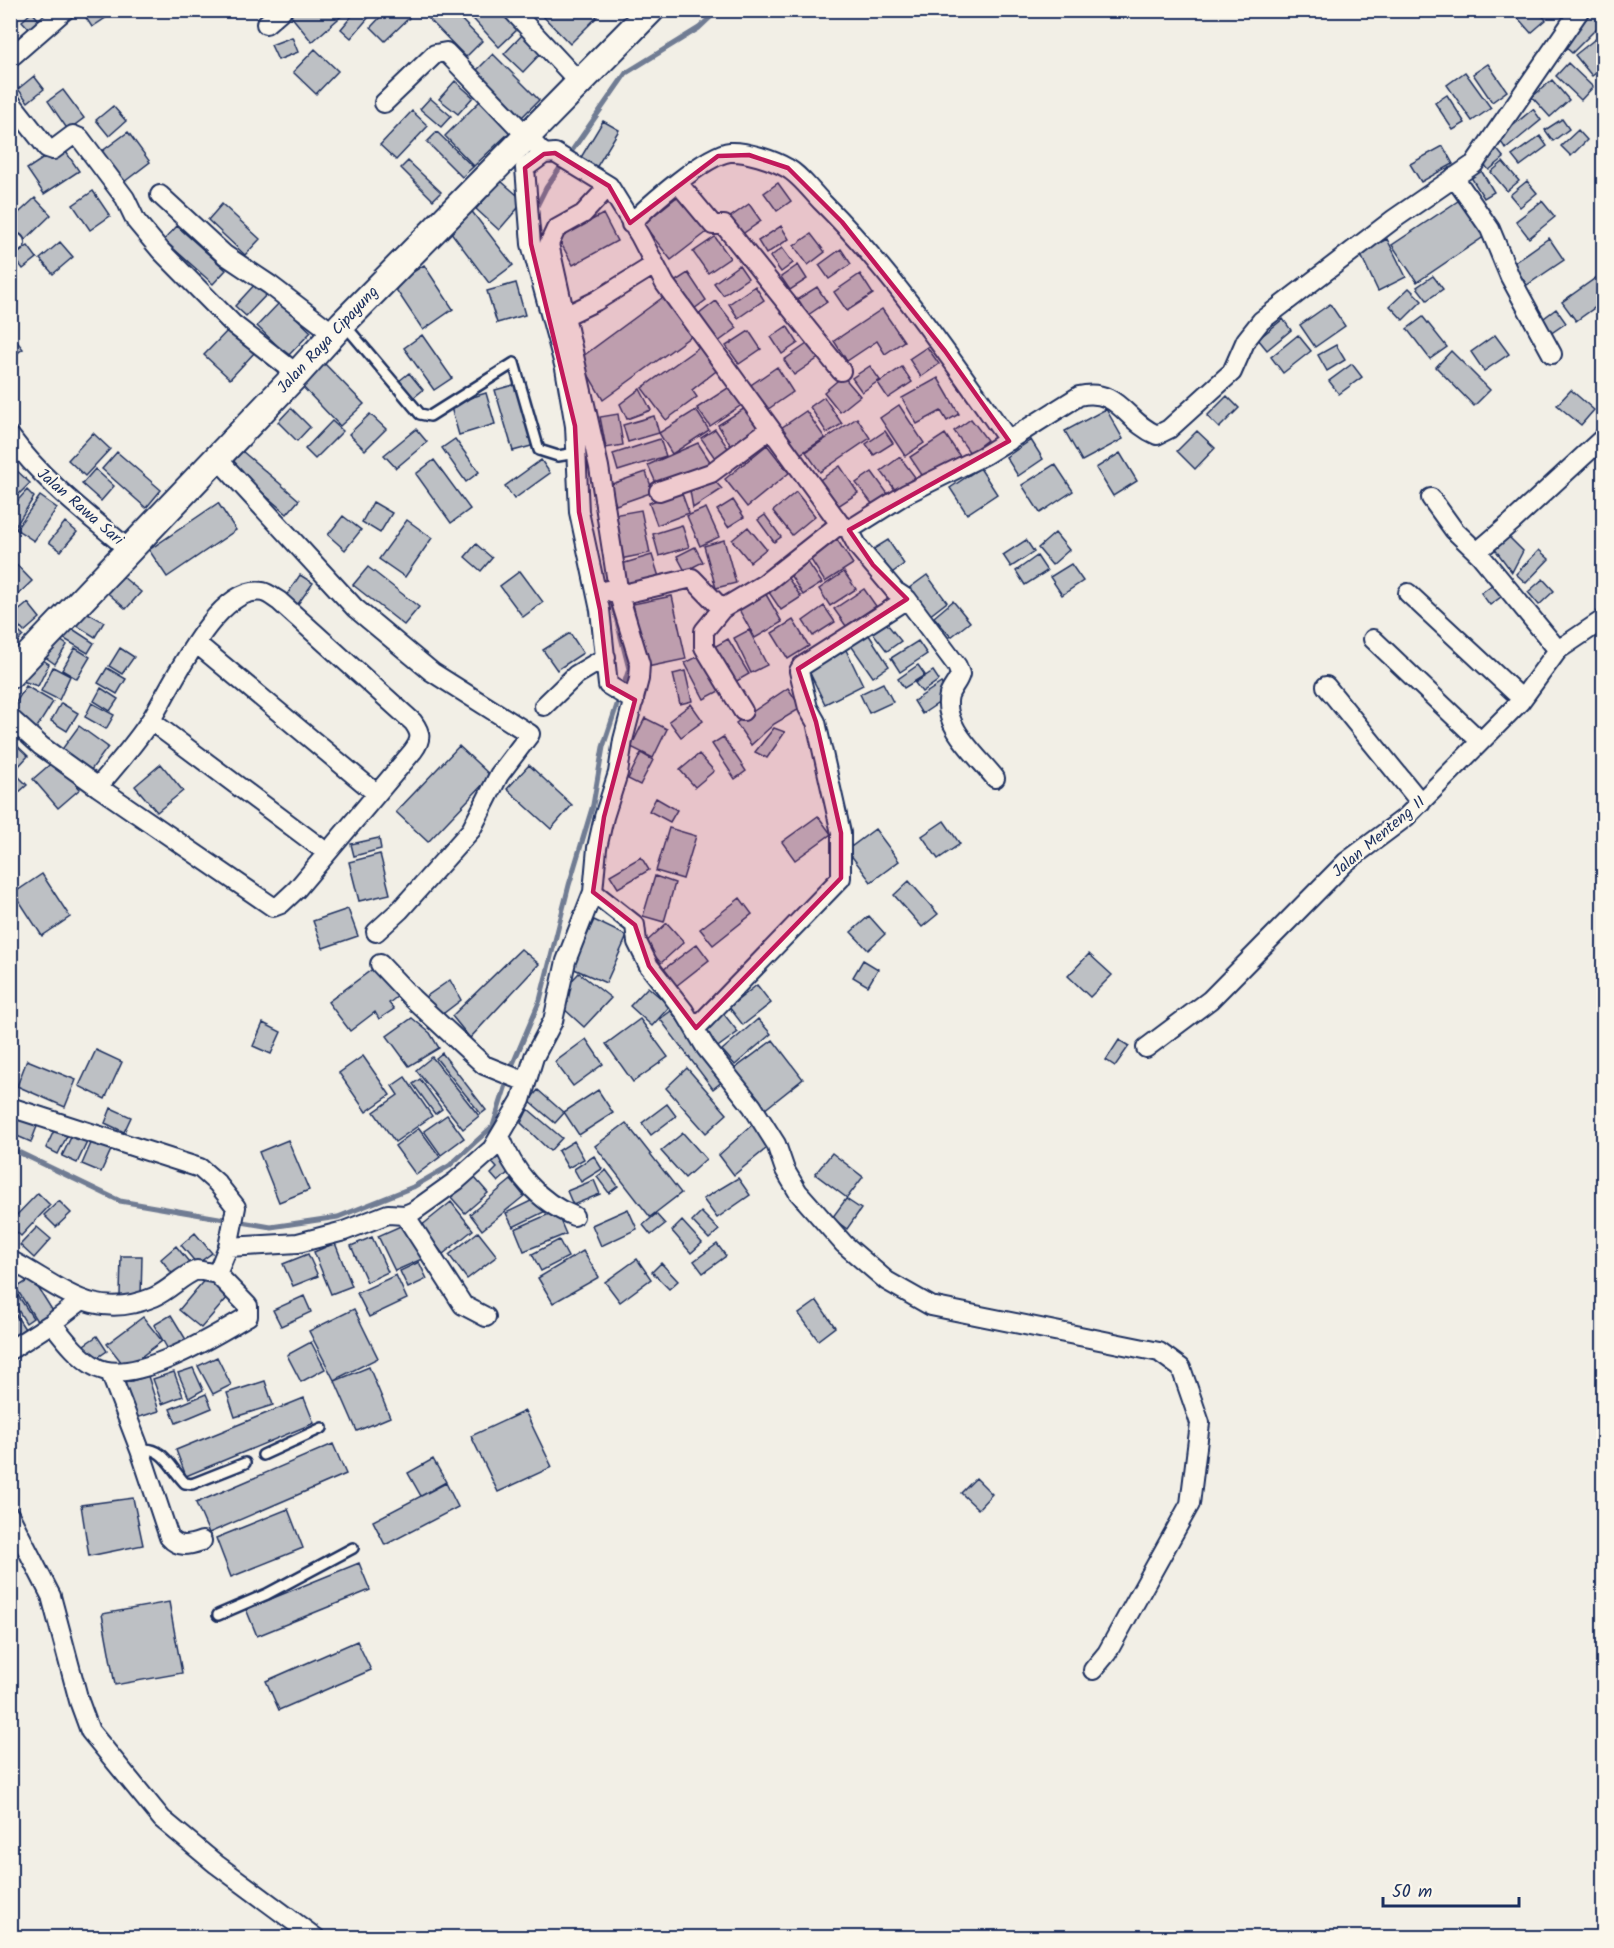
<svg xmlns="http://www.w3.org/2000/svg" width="1614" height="1948" viewBox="0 0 1614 1948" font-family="Kalam,sans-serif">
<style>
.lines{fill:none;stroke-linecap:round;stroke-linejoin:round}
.stream{stroke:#707b93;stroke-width:5}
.building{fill:#bdc0c4;stroke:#1b2f5e;stroke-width:1.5}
.lane-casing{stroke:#1b2f5e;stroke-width:14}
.street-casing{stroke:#1b2f5e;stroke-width:22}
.secondary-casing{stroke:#1b2f5e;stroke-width:30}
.lane{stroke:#fbf7ec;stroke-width:9}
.street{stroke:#fbf7ec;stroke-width:18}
.secondary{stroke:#fbf7ec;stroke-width:26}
.marked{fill:#c2185b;fill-opacity:0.2;stroke:#c2185b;stroke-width:4.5;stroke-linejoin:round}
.labels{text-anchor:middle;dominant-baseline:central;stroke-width:4.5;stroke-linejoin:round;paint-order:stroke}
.street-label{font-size:16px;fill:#1b2f5e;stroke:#fbf7ec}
</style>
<rect width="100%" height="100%" fill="#f2efe6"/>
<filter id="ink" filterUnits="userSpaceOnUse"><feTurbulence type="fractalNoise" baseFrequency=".0167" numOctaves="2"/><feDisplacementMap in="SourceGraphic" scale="12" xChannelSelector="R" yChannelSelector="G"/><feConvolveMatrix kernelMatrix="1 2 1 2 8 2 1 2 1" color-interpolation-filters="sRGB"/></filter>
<g filter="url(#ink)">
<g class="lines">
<!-- stream -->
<path class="stream" d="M537,214L536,208L546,188L626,73L699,28L718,10
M538,226L542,247
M512,1066L540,1000L569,885L593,805L603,747L629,669L610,594
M10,1148L120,1201L271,1227L338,1217L413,1187L449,1166L493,1126L506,1085"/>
</g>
<!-- building -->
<path class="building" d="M81,10H107L110,15L92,27Z
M296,10H345L346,12L312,42L291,16Z
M357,10H375L351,38L341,29Z
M387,10H401L409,18L385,41L371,27Z
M435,10H452L482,41L466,57L428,18Z
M465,10H504L520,27L499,47Z
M537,10H590L597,17L570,44Z
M1511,10H1537L1546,20L1531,33Z
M1593,10L1604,21L1572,53L1560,42Z
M32,12L43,25L33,33L22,21Z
M1604,32V67L1592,76L1575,55Z
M524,33L543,51L523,72L504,54Z
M292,37L298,52L278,60L271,45Z
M315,49L338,71L316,94L293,72Z
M493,54L539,100L520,119L474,73Z
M1568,63L1593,87L1581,100L1556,76Z
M1488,64L1507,91L1492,102L1473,74Z
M1465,72L1491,108L1472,121L1447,85Z
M34,76L44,89L28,102L18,89Z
M1552,80L1569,100L1550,117L1532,97Z
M455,81L473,97L458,114L439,99Z
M63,90L84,118L68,130L48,101Z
M1447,95L1465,123L1453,130L1435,103Z
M430,98L451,116L441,127L420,109Z
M481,100L511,131L474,166L445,136Z
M113,106L126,121L109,136L96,120Z
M1533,109L1541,120L1506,149L1498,138Z
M412,111L428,126L396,160L380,145Z
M1562,119L1569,129L1553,141L1545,130Z
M603,121L619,130L596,168L580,159Z
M1578,130L1587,140L1571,156L1561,146Z
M128,132L150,162L124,182L101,152Z
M437,132L473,167L462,177L427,142Z
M1540,136L1547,146L1520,166L1512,156Z
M62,146L79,171L44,194L27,169Z
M1443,146L1453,164L1421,182L1410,164Z
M1495,147L1504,158L1489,170L1480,160Z
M408,161L441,192L433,200L401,168Z
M1503,162L1519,181L1507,191L1491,172Z
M1479,167L1494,192L1484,198L1469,174Z
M501,181L524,201L499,230L476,209Z
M1527,181L1537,193L1520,207L1510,195Z
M778,183L791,201L777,211L764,193Z
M93,191L110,216L90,230L73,205Z
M682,193L711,229L671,260L643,224Z
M1464,197L1488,234L1417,282L1392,245Z
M35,198L51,215L22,243L10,231V221Z
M1542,201L1555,217L1529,238L1516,221Z
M222,204L260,239L245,255L208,220Z
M749,204L761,221L738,237L726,220Z
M470,209L513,265L489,283L447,227Z
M603,214L617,241L573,265L558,238Z
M177,226L226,270L213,284L164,240Z
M781,226L789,239L766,254L758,241Z
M811,234L825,252L808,265L794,246Z
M715,237L730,258L708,273L693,252Z
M1549,238L1564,260L1527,285L1512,264Z
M1387,239L1406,277L1378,291L1360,253Z
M60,242L73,257L53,274L40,259Z
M28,246L37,258L23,269L13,256Z
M782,248L793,263L781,272L770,257Z
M841,249L851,264L829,279L819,265Z
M424,265L453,309L423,330L393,285Z
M739,265L748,278L723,295L714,283Z
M798,265L807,279L790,290L781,277Z
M1604,272V301L1576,321L1562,302Z
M688,273L706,300L690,312L671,284Z
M860,274L873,294L847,311L834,292Z
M1433,276L1443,289L1427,300L1417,287Z
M257,282L269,292L246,316L235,306Z
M516,283L525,315L497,323L487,291Z
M755,286L764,300L738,318L729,304Z
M817,287L827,302L808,315L798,299Z
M1409,288L1422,301L1403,320L1390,306Z
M666,295L694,334L603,400L579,359Z
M716,301L737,328L718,342L698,315Z
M280,302L311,332L288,356L257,326Z
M1330,304L1345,326L1315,347L1300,325Z
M882,309L904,341L885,354L877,341L847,361L834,341Z
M1556,309L1566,323L1550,334L1540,321Z
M1423,317L1447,347L1430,359L1407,329Z
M1283,319L1291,330L1267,350L1258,339Z
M787,326L798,343L782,354L771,337Z
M230,328L255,352L230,379L204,355Z
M749,331L761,349L739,364L726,346Z
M10,333L23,349L10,358Z
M422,335L452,378L434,390L404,348Z
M1298,335L1311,351L1283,373L1271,357Z
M1495,335L1509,354L1484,371L1471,352Z
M810,342L820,357L794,375L784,360Z
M702,345L720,368L692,390L697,397L666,420L642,388Z
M1336,345L1345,360L1327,371L1318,355Z
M927,347L939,364L921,377L909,359Z
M1451,351L1490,390L1474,406L1436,367Z
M323,362L364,404L340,426L300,384Z
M1352,364L1362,377L1339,394L1329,381Z
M870,366L880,380L862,392L852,378Z
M777,367L793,392L761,414L745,389Z
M902,367L912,382L888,398L878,383Z
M409,373L423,390L413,398L399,381Z
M843,376L860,396L840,412L824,392Z
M938,378L959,414L947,421L941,411L917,424L902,398Z
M517,384L535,445L513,451L495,390Z
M731,386L743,404L710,426L697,408Z
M640,389L651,410L627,419L620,404Z
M1571,390L1594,410L1581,425L1557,405Z
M486,393L495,424L459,435L450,404Z
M1227,396L1239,408L1219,428L1207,416Z
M824,397L842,424L827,433L810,407Z
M899,405L924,443L905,456L880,418Z
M291,408L310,427L297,441L278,422Z
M745,408L758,429L731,446L718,425Z
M1106,409L1123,439L1082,461L1065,431Z
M696,410L709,430L672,454L659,433Z
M806,411L825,438L799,455L781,428Z
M370,414L386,429L365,450L349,434Z
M618,414L623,445L606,448L600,417Z
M654,416L659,433L628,442L623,425Z
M857,418L870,438L820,472L806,452Z
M971,419L987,440L970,453L954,431Z
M332,421L343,431L315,459L305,449Z
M416,429L427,442L396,468L384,455Z
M715,429L730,451L717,461L701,438Z
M885,431L893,443L874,455L866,444Z
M1197,431L1215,448L1195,469L1177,451Z
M93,433L110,449L85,476L68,460Z
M945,434L961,458L926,481L910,457Z
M455,439L479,472L466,482L442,448Z
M660,439L666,456L618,471L613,454Z
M1031,440L1043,459L1018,476L1006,457Z
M698,443L711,463L657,485L648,465Z
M767,445L789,473L747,507L725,479Z
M242,451L299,500L287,514L230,465Z
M117,452L161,490L146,508L102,469Z
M1120,453L1137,481L1113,496L1096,468Z
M900,457L915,477L896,491L881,471Z
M434,460L470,509L451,523L416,474Z
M541,460L550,473L514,499L505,486Z
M1055,464L1073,491L1040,513L1022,485Z
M12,466L30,483L10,503V468Z
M840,466L858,493L835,508L817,482Z
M980,468L997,494L967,514L950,488Z
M95,469L114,486L101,501L82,484Z
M646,472L653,492L616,505L609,485Z
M872,472L888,494L873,505L856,483Z
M714,480L722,489L693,508L690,491Z
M27,490L34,497L15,527L10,525V509Z
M681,491L689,513L657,525L649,503Z
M796,492L815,516L792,535L773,511Z
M40,496L57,508L34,541L16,529Z
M733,500L744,517L728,527L717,510Z
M373,502L392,513L380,533L362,522Z
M218,503L236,530L167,577L149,550Z
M706,508L719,537L700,546L687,516Z
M641,510L650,553L615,560L607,516Z
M765,515L781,537L774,542L758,520Z
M343,516L361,530L345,550L328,535Z
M407,520L432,538L405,577L379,559Z
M65,522L77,532L61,551L49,542Z
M682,525L689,547L659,556L653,534Z
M748,527L766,549L750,562L732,540Z
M1055,533L1069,550L1052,565L1038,548Z
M834,535L853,564L825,582L806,552Z
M1509,537L1523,551L1512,572L1494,548Z
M724,540L736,583L716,588L704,546Z
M888,540L904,564L889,575L872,550Z
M1026,540L1034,552L1011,567L1003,555Z
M476,544L492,558L481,571L465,557Z
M695,547L703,562L685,571L677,556Z
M1539,550L1549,559L1526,583L1516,574Z
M652,555L659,577L624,586L618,565Z
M1037,556L1047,571L1025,585L1016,571Z
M10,558L32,581L10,602Z
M805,558L822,583L803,595L787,570Z
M1071,564L1083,581L1062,595L1050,577Z
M368,567L419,607L404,625L353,585Z
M520,571L543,602L523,617L500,586Z
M117,572L141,592L126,609L102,588Z
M844,572L856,589L830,606L819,589Z
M300,575L313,583L298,604L286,596Z
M786,575L801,597L781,610L766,588Z
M927,575L947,602L929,616L908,589Z
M1543,579L1554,591L1539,605L1528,592Z
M1496,582L1505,594L1490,605L1481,593Z
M864,589L876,606L846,626L834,609Z
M764,591L782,622L755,638L737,606Z
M672,596L686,659L647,667L633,604Z
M953,601L970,622L951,637L934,617Z
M28,603L40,618L24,632L11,617Z
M824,606L835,622L813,636L803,621Z
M79,608L104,622L95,637L71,622Z
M883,619L901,641L887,651L870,629Z
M793,620L809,646L788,659L772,633Z
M10,623L23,636L10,649Z
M68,626L94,643L88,653L61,637Z
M749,630L767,665L751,673L734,638Z
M867,632L889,666L873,677L850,644Z
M50,633L67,645L55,664L37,651Z
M570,633L583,653L557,670L543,650Z
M728,639L749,674L735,682L714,647Z
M918,641L927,654L900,672L891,658Z
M75,648L90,657L77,679L62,670Z
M120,648L134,657L122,674L109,666Z
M845,648L863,685L825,704L807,667Z
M34,654L49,664L38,686L16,679Z
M703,654L721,690L704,699L685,663Z
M918,665L925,675L904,688L898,679Z
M53,667L70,676L59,700L41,691Z
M107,668L126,679L117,694L98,683Z
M685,671L692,701L680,704L673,674Z
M933,671L939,680L922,692L915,683Z
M883,683L893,702L869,713L860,694Z
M941,683L949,696L922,714L914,701Z
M26,686L53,702L36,729L10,712Z
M101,688L118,699L110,711L94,701Z
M788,688L801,708L774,724L751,745L736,723Z
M61,703L78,713L67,731L51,721Z
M92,703L114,715L106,729L85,717Z
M691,704L703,721L681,737L669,721Z
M645,718L667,729L653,758L631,747Z
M79,726L108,747L88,774L60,752Z
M774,728L785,732L767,758L755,752Z
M723,737L746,771L735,779L712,744Z
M10,739L28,756L17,768L10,767Z
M459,746L491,776L428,842L396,812Z
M641,753L653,760L640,785L628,779Z
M699,754L714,771L695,787L680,770Z
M55,760L80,789L58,808L33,779Z
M161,764L183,791L157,812L135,786Z
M529,765L572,805L551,829L507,789Z
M13,771L27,785L10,800V774Z
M656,798L677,810L670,822L649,811Z
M818,816L831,834L795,860L782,842Z
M944,821L960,844L938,859L922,836Z
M669,828L696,836L683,879L656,871Z
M875,829L899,861L871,882L847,850Z
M379,838L381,849L354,856L351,844Z
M380,854L390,894L359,901L349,862Z
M641,857L649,870L618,888L610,875Z
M42,874L70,917L42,936L14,893Z
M655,876L675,883L664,922L643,916Z
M909,881L938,914L922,927L894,895Z
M740,898L752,914L713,945L700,929Z
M348,909L358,936L323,948L313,921Z
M869,916L885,934L868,950L851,932Z
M594,920L627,936L606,983L572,968Z
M667,923L684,942L661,963L644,944Z
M697,944L709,960L676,986L663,970Z
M521,949L539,964L470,1038L452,1016Z
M1089,954L1112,975L1090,997L1068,976Z
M863,960L878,969L868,986L853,977Z
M374,968L403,992L389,1003L394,1009L379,1019L375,1012L350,1031L328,1002Z
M579,973L611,998L584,1027L563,1008L568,1002L559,994Z
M450,980L461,1000L440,1016L424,998Z
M757,985L771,1003L743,1025L729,1007Z
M648,987L670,1006L652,1026L630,1006Z
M671,1011L723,1081L713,1089L660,1019Z
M723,1013L738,1032L715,1049L701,1030Z
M412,1018L430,1033L439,1048L409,1066L387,1036Z
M640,1019L668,1057L633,1082L606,1044Z
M758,1019L771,1034L735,1065L722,1050Z
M263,1023L281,1032L271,1054L253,1046Z
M586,1039L603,1064L573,1086L555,1062Z
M773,1040L803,1079L764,1110L733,1070Z
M1119,1040L1129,1046L1115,1066L1106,1060Z
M96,1050L122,1062L105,1099L79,1086Z
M442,1053L486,1110L481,1114L436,1058Z
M363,1056L390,1095L366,1112L339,1073Z
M432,1057L479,1116L463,1129L416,1070Z
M27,1060L76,1080L65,1107L17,1086Z
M687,1068L727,1114L706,1133L666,1088Z
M405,1077L432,1116L395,1142L374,1112L398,1095L392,1086Z
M420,1079L442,1109L435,1114L413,1084Z
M538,1090L564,1113L555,1123L529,1101Z
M598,1090L613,1113L579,1135L564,1112Z
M667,1104L676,1116L651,1135L642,1123Z
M111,1108L131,1117L124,1132L105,1123Z
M528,1109L562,1138L550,1151L521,1123Z
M14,1114L38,1124L31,1142L10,1133Z
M447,1115L464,1138L441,1155L424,1131Z
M626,1123L681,1193L650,1217L595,1146Z
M754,1123L772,1144L734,1175L719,1155Z
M57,1124L70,1130L58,1154L46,1148Z
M419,1128L440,1157L416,1175L395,1146Z
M74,1131L89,1138L77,1163L62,1156Z
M683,1133L706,1159L685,1178L661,1151Z
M288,1140L309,1190L279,1202L259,1152Z
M92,1141L111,1150L101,1172L82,1164Z
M574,1141L584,1159L568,1168L558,1151Z
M832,1153L863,1177L847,1198L815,1174Z
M495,1154L511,1170L498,1182L491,1174L497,1168L489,1159Z
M594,1156L602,1169L581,1182L574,1169Z
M606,1170L618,1186L609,1193L597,1177Z
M474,1177L488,1193L465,1213L451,1197Z
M738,1178L750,1195L717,1218L703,1199Z
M511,1180L524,1196L482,1230L470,1214Z
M594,1180L600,1194L573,1205L567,1191Z
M38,1193L50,1205L21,1236L10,1226V1222Z
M541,1196L548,1210L513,1227L506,1213Z
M846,1199L861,1209L847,1229L832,1218Z
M59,1201L71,1213L56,1227L44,1215Z
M451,1202L473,1230L443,1254L421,1226Z
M628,1209L637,1229L601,1246L592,1225Z
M556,1211L566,1234L524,1251L515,1229Z
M701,1212L719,1230L709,1239L692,1221Z
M656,1214L665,1224L651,1235L643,1225Z
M682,1221L702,1243L691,1253L672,1231Z
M405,1224L422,1259L395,1271L378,1236Z
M37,1227L51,1239L34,1258L20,1245Z
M478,1232L497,1256L467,1279L449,1255Z
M195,1233L212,1253L197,1264L181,1245Z
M372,1237L388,1272L367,1282L351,1246Z
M559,1240L568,1257L541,1271L532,1254Z
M335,1243L352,1286L331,1294L314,1252Z
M717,1244L726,1256L703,1273L694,1261Z
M176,1246L193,1267L177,1280L161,1259Z
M583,1251L599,1277L553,1303L538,1278Z
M308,1254L318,1276L293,1286L283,1264Z
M121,1256H142L141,1297L120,1296Z
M637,1259L651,1279L620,1302L605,1282Z
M419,1262L427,1279L408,1288L400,1271Z
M661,1263L678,1281L669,1289L652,1272Z
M396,1275L407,1299L369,1317L357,1293Z
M32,1278L56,1316L40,1326L16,1288Z
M206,1278L228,1297L201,1328L179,1310Z
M11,1285L33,1318L26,1323L10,1297Z
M304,1296L311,1312L281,1326L273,1310Z
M817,1301L835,1327L818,1340L799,1314Z
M12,1309L27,1332L10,1339V1310Z
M354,1309L378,1358L334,1380L309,1331Z
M171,1315L188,1343L170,1353L154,1325Z
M143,1317L162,1341L126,1368L107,1344Z
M97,1336L107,1351L91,1362L81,1347Z
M311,1342L325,1369L301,1382L287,1355Z
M217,1357L231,1385L213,1394L198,1366Z
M369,1367L390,1417L357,1431L335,1381Z
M193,1368L203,1390L189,1398L178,1373Z
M174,1372L183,1396L162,1404L153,1379Z
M148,1376L159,1411L136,1418L125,1383Z
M265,1381L273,1405L235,1417L227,1393Z
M206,1394L212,1408L176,1423L170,1409Z
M304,1398L314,1423L186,1476L176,1450Z
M525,1411L552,1467L498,1492L471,1436Z
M333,1444L346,1474L209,1533L196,1503Z
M433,1459L446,1482L421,1496L408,1473Z
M976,1478L992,1494L978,1509L961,1493Z
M446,1483L458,1507L385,1545L373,1521Z
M133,1498L143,1545L89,1556L81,1505Z
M288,1509L303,1548L231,1577L216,1538Z
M359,1563L370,1590L257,1636L246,1609Z
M169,1602L182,1673L115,1685L102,1614Z
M357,1641L371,1670L279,1710L266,1681Z"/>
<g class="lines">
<defs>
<path id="lane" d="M344,324L420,414L430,416L514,363L539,450L558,456L576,453
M140,1450C163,1445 171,1469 185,1483L192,1484L245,1463
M263,1455L322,1428
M218,1615L267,1594L353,1548"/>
<path id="street" d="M512,10L579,82
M266,24L282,10
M10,58L65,10
M10,101L47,148L53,150L73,135L80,138L125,198L136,221L161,251L233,324L297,374
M384,103L435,54L446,52L544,154L555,153L609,186L640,236L665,284L840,524L849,530L858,547L895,591L907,599L957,666L960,674C958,682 952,687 949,695C941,726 978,756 995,778
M544,154L525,168L531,244L565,368L575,426L579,512L600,610L608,685L634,701
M1454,177L1490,229L1510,277L1552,354
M678,183L713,225H724L841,371
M160,195L225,255L270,285L333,333
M631,224C647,206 707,154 730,152C746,151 773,160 787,168C800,175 812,192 823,203C894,274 951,359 1009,441
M10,246L15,243
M565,316L549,244L556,229L583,214L609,186
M10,436C43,481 86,513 128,549
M217,458L355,608L432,672L530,734L499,775L471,830L400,910L376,932
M659,491L711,473L770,429
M1431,498L1454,530L1480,555L1558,650
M849,530L906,494L985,455L1079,396C1119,387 1125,422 1157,435L1169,429L1232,372L1246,340L1261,321L1394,219L1474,164L1580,10
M1477,552L1512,522L1604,437
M607,590L619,595L692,578L722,609L764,584L840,524
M1408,593L1522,699
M722,609L704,631V647L743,711
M1373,639L1480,741
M196,643L377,794
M1326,686L1421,803
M544,706L576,675L606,657
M10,718L41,746L98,787C116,765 137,742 152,718C172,686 217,584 263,592C268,593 274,598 279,601L413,722C421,733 422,739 413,751L297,889L281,904L273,907L98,787
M151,721L326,852
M593,892L635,925L637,942L649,966L684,1011L706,1048L752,1106L776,1144L785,1170L798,1192L844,1244L887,1281L931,1306L1159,1352L1181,1368L1200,1423L1190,1504L1107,1653L1093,1670
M380,964L412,998L484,1065L526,1082
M696,1028L841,878V833L816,722L808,708L799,671L802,666L907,599
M1146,1048L1210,1000L1346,862L1406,817L1520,702L1558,650L1604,619
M10,1107L200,1168L217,1183L236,1207L228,1247L217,1274L197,1270C181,1276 170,1290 154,1297C92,1323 61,1286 10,1260
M500,1136C513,1171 538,1202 574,1216
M405,1215L463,1305L486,1317
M228,1247L298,1243L344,1231L388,1214L405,1215L414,1211L456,1181L492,1149L521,1100L534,1057L553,1021L566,961L593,892L597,848L604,817L618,773L623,740L639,679L640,664L619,595L599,467L565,316L596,301L654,265
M52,1323L82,1300
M10,1350L52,1323C64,1338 77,1356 94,1366C130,1389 216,1335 248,1316V1306L217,1274
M110,1372L140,1450L169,1537C179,1549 190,1545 202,1541
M10,1516L51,1596L79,1701L90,1731L162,1819L216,1864L316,1938"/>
<path id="secondary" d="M10,675L297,374L343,323L651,10"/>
</defs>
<!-- lane casing -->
<use href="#lane" class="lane-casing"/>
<!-- street casing -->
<use href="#street" class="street-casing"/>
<!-- secondary casing -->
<use href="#secondary" class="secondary-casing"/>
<!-- lane -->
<use href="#lane" class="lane"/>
<!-- street -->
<use href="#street" class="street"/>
<!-- secondary -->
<use href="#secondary" class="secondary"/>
</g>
</g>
<!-- marked area -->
<path class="marked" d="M555,153L609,186L630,223L718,156L749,155L788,168L842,222L945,351L1009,441L849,530L873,565L907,599L798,669L816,722L841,833V878L696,1028L649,966L635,925L593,892L604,817L635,700L608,685L600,610L579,512L575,426L531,244L525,168L544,154Z"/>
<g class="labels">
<!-- street labels -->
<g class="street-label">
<text transform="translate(328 340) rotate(-47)">Jalan Raya Cipayung</text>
<text transform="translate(80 507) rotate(41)">Jalan Rawa Sari</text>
<text transform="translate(1379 837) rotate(-40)">Jalan Menteng II</text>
</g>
</g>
<!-- margin -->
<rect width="1614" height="1948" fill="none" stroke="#fbf7ec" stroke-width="36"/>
<rect x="18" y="18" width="1578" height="1912" fill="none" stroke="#1b2f5e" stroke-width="2" filter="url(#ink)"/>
<!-- scale -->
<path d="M1383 1897v9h136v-9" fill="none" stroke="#1b2f5e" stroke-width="3"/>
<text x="1392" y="1897" font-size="18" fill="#1b2f5e" stroke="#fbf7ec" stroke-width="4.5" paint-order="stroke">50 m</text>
</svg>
